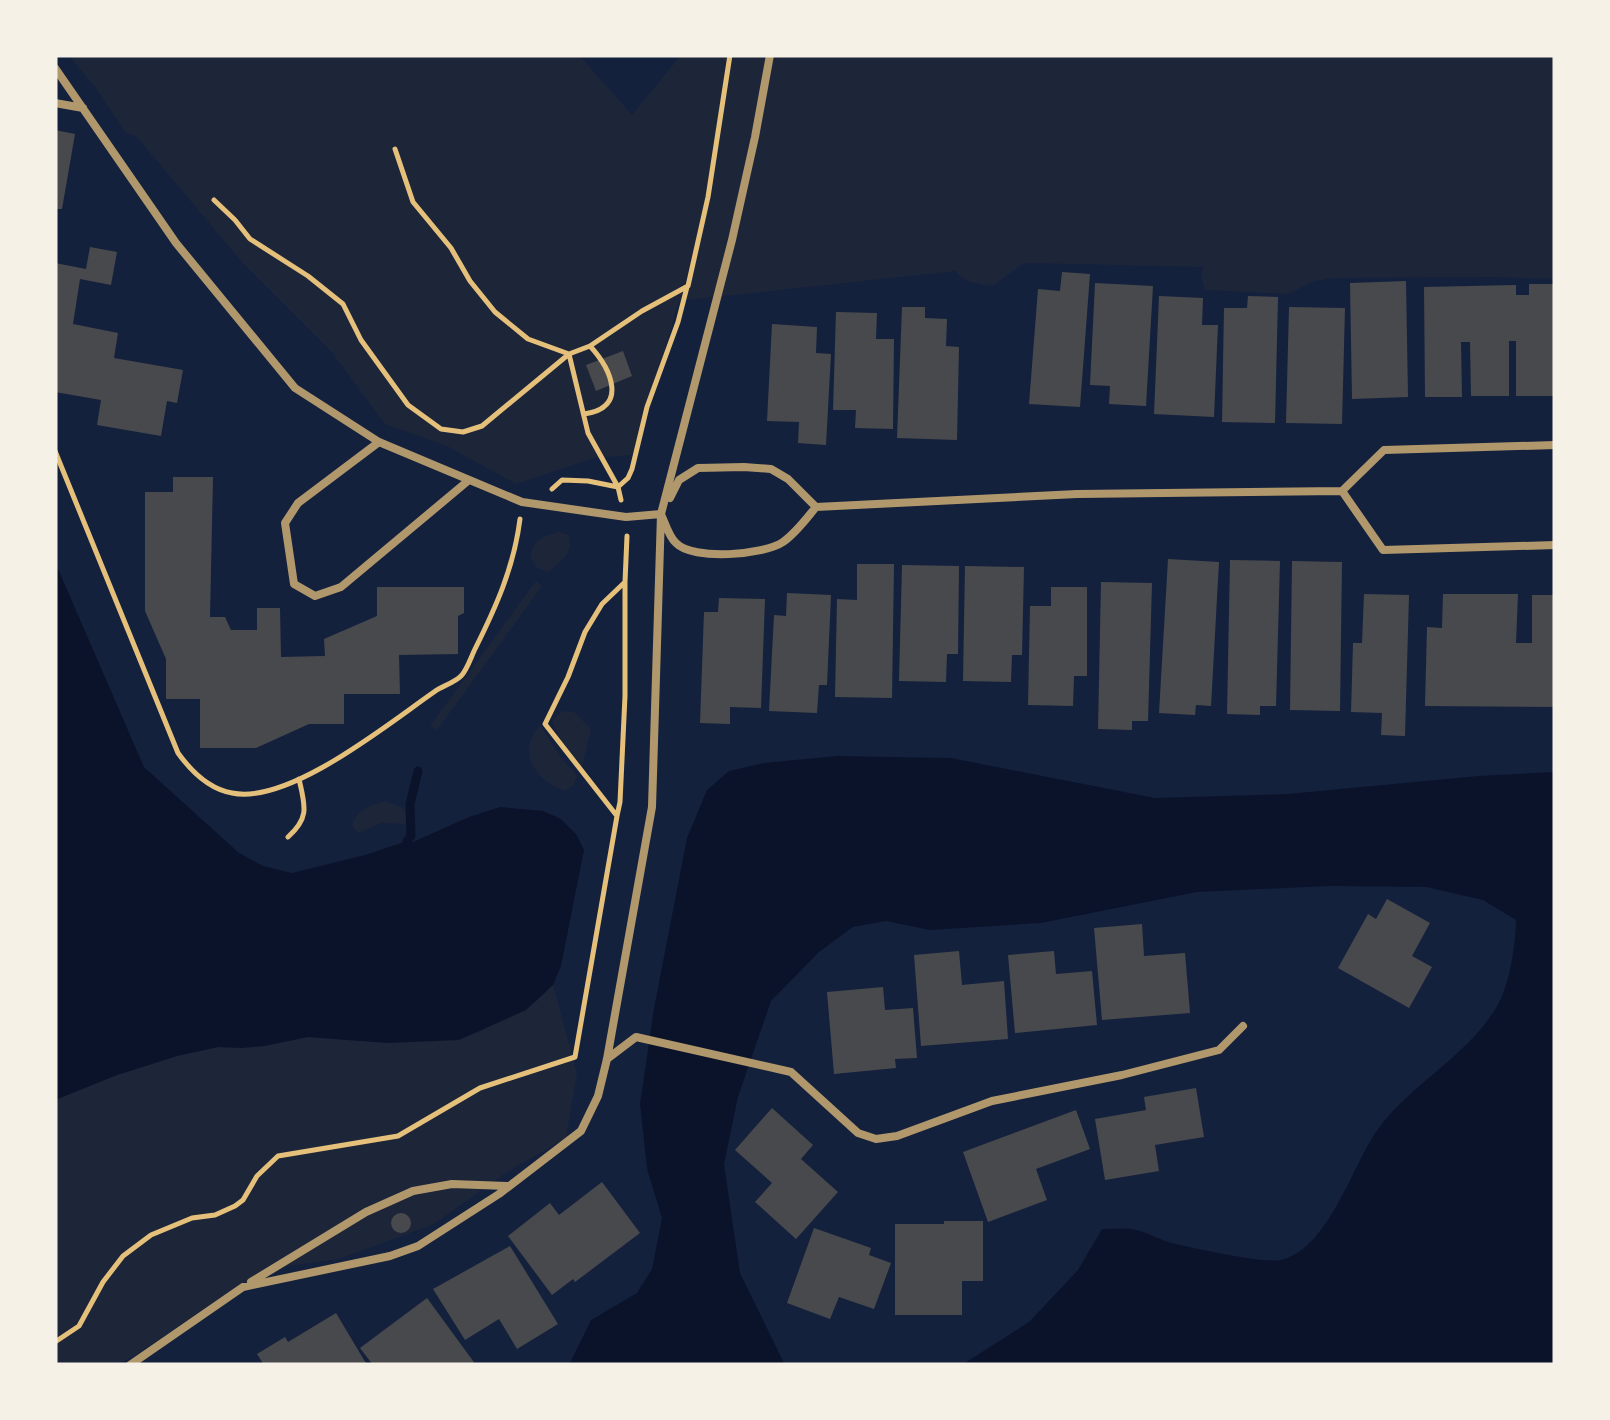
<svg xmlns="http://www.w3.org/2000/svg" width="1610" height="1420" viewBox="0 0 1610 1420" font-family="Arial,sans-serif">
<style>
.green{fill:#1d2539}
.water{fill:#0b132b}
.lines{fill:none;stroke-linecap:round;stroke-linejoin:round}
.stream{stroke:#0b132b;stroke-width:9}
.building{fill:#48494c}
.path{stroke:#e5c07b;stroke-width:5}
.service{stroke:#b1986c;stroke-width:8}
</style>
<rect width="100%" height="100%" fill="#14213d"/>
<!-- green -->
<path class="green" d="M68,55H579L632,115L681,55H1555V279L1490,277L1332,278L1311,282L1289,294L1205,290L1201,276L1203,267L1029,263L1022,264L993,286C979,284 964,283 955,271L679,301L634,455L594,458L516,484L447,446L385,424L331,351L242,262L136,136L126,133L96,88Z
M558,532L568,535C575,552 561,562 548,572L537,568L531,559C531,540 541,538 558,532Z
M536,581L542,586L437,730L430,726Z
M562,711L574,712L591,729L582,767L558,736L552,721Z
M540,725L561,758L577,775L574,785L565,791C536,781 515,753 540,725Z
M386,801L401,807L411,818L409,824L381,823L359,833L352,826C357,808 370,806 386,801Z
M553,985L577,1073L566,1138L507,1172L434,1224L339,1259L279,1267L239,1285L139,1353L117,1365H55V1100L117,1075L177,1056L218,1047L241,1048L264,1046L308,1037L387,1043L479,1032L534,1003Z"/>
<!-- water -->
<path class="water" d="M55,562L144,767L239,853L263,866L292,873L365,855L407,841L413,842L469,817L500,807L543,811L561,819L576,834L584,850L561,966L553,985L526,1010L459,1040L388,1043L308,1037L264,1046L241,1048L218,1047L177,1056L117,1075L55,1100Z
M837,756L951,758L1155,798L1288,794L1478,776L1555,772V1365H962L1029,1322L1078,1270L1102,1229C1112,1229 1123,1228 1132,1229C1144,1231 1157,1238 1168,1242C1186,1247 1266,1264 1281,1260C1327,1249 1350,1172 1374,1135C1406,1086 1464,1060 1496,1008C1510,985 1515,947 1516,920L1483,900L1426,887L1330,886L1197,892L1041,923L930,930L886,921L853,927L819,952L771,1001L738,1097L724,1164L740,1273L785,1365H569L591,1320L637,1293L652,1269L662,1218L647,1169L640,1104L654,1008L687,838L707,790L729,771L764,763Z"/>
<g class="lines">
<!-- stream -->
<path class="stream" d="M407,841L411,836L410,804L418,771"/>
</g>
<!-- building -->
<path class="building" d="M55,130L75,134L62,209H55Z
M90,247L117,252L111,285L80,279L73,324L118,333L114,358L183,370L177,403L167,401L161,436L97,425L101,400L55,392V263L86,269Z
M1062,272L1090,274L1080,407L1029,404L1038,289L1060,291Z
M1406,281L1408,397L1352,399L1350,283Z
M1095,283L1153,286L1146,406L1109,404L1110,386L1090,385Z
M1529,284H1555L1554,396H1516V341H1509V396H1471L1470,342H1461L1462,397H1425L1424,287L1516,285V295H1529Z
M1159,296L1203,298L1202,325H1218L1214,417L1154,414Z
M1248,296L1278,297L1275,423L1222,422L1224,308H1247Z
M902,307H925V318L947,319L946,346L959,347L957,440L897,438Z
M1289,307L1345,308L1342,424L1286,423Z
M836,312L877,313L876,339H894L893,429L855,428L856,410H833Z
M772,324L817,327L816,353L831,354L826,445L798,443L799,422L767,421Z
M623,351L632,376L596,391L586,365Z
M173,477H213L210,617H225L231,630H257V608H280L281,657L325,656L324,639L377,616V587H464V613L458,616V654L399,655L400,694H344V724H309L256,748H200V699H166V659L145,611V492H173Z
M1168,559L1219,562L1211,706L1196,705L1195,715L1159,713Z
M1230,560L1280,561L1276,706H1260V715L1227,714Z
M1292,561L1342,562L1340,711L1290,710Z
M857,564H894L892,698L835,697L837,599L857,600Z
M902,565L959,566L958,654H947L946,682L899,681Z
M965,566L1024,567L1022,655H1012L1011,682L963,681Z
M1101,582L1152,583L1148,721H1132V730L1098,729Z
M1051,587H1087V676H1074L1073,706L1028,705L1030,606H1051Z
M787,593L831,595L827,685H819L817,713L769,711L774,615L786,616Z
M1364,594L1409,595L1405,736L1381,735L1382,713L1351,712L1353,643H1362Z
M1443,594H1518L1516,643H1532V595H1555V707L1425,706L1427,627L1442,628Z
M719,598L765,599L761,708L730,707V724L700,723L704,612H718Z
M1387,899L1430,923L1412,956L1432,967L1409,1008L1338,968L1368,914L1376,919Z
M1142,924L1144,956L1185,953L1190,1013L1102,1020L1094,928Z
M959,951L962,985L1004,981L1008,1039L921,1046L914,955Z
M1054,951L1056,974L1092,971L1097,1025L1015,1033L1008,955Z
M883,987L885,1010L913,1008L917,1058L895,1059L896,1068L834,1074L827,992Z
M1196,1088L1204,1137L1155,1145L1159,1171L1105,1180L1095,1119L1146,1110L1144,1097Z
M772,1108L813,1145L801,1159L838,1192L796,1239L755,1202L772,1183L735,1150Z
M1076,1110L1090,1149L1036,1169L1047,1200L988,1222L963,1152Z
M602,1182L640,1233L575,1282L573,1279L552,1295L508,1236L550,1203L559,1215Z
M391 1223a10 10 0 1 1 20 0a10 10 0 1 1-20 0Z
M944,1221H983V1281H962V1315H895V1224H944Z
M814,1228L871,1248L869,1255L891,1263L874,1309L839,1297L830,1319L787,1303Z
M510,1246L558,1324L517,1349L499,1319L465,1340L433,1289Z
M427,1298L476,1365H373L360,1348Z
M336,1313L367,1365H264L257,1354L285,1337L288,1342Z"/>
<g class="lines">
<!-- path -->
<path class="path" d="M395,149L413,202L451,248L470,281L495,312L528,339L569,354L588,433L618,487L621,500
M214,200L235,220L250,239L308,276L343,304L361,340L408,405L441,429L463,432L482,426L569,354L590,346L642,311L688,286L708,197L730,55
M584,414C629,408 611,369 590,346
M55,451L178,753C191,771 209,789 232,793C289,805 389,723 434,692C442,686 454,683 461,676C467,670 471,657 475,649C496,607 514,567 520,519
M552,489L562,480L588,481L618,487L628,478L632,469L647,407L678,322L687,287
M617,816L620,802L625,696V582
M288,837C310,817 305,806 299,779
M55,1342L79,1326L103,1282L123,1256L151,1235L192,1218L215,1215L235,1206L243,1200L257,1176L278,1156L398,1136L480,1088L575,1057L617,816L545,724L568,677L585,632L602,604L625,582L627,536"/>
<!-- service -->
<path class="service" d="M55,68L176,243L295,388L379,442L522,502L626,517L661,514C665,523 669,537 676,543C693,561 764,555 783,542C796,533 806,519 816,507L1077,494L1342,491L1384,450L1555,445
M55,103L83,108
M379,442L298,503L285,523L294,584L315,596L341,587L469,480
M1342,491L1383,550L1555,545
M670,498L679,480L698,468L744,467L771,469L788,479L816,507
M607,1059L636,1037L791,1072L858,1133L876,1139L897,1136L992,1101L1122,1075L1219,1050L1243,1026
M251,1282L366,1212L413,1191L452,1184L507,1186
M130,1365L243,1287L390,1256L418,1246L499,1194L581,1131L598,1096L607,1059L652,807L661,514L732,240L755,137L770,55"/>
</g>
<!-- border -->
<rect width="1610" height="1420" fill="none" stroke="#f6f1e7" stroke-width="115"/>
</svg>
